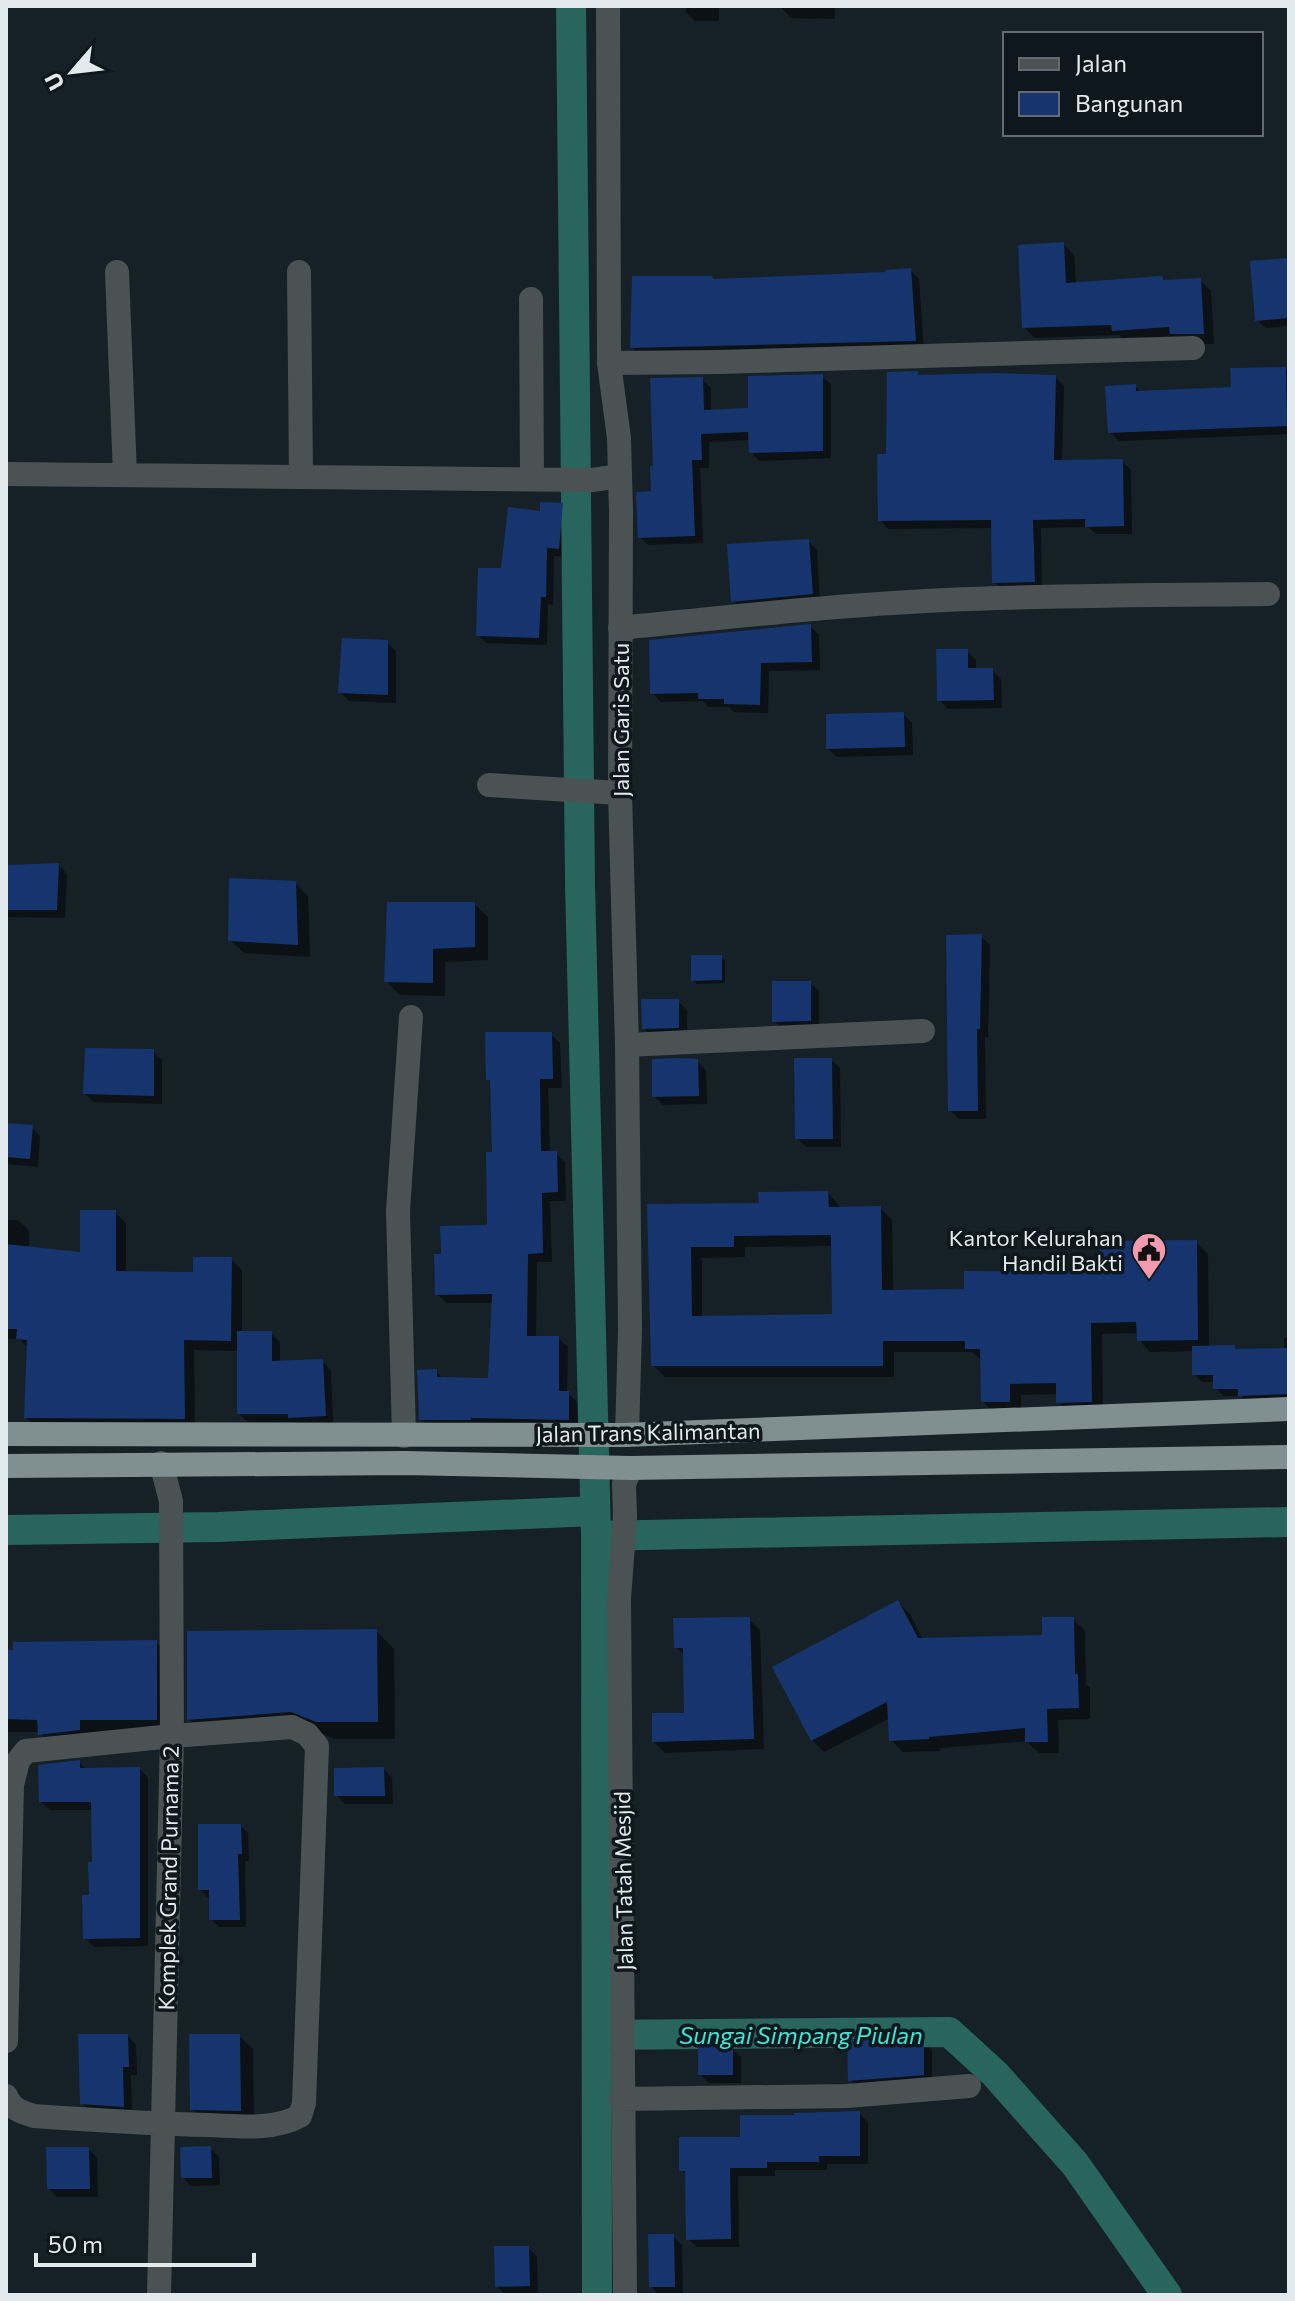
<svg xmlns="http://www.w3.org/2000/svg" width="1295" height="2301" font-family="Commissioner,sans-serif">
<rect width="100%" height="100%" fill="#162027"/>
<!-- shadow -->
<path fill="#0007" fill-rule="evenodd" d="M686,6H719V21H695L686,12Z
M780,6H835V19L791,18Z
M1063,244L1074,255L1076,284L1162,278L1166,282L1200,280L1211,291L1214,344L1124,341L1119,335L1035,338L1024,327Z
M1287,260L1289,262V326L1266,328L1257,320Z
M910,270L919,279L924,349L641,356L632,347L715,281L888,274Z
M1286,369L1289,373V434L1119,441L1110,432L1135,386L1141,392L1233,389Z
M917,373L921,377H1055L1064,386L1062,462L1122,461L1131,470L1132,534H1096L1088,527L1041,528L1042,590L1002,591L994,582L993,528L888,529L880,520L888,456Z
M822,376L831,384V458L759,461L751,452V440L709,442V468H700L703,543L648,545L640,537L653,493L655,468L702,379L711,388V412L750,410Z
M562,505L570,514L567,557L554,556L553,605L548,604L547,645L486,643L478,635L503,570L541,514Z
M808,541L817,550L820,602L742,610L733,601Z
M810,626L819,635L820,670L769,671L768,713L734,712L729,707H709L703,701L661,702L652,693Z
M387,642L396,651V703L349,701L340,692Z
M967,651L976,660V670H992L1001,679L1002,708L948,709L939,700Z
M903,714L912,723L913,755L837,757L828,749Z
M59,865L67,874L65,918L6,917V867Z
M295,883L308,896L310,957L244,953L230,940Z
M474,904L488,917V960L445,962V996L400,995L386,981Z
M981,936L990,945L988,1037H985L986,1119H959L950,1110Z
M721,957L725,961V983L697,984L693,980Z
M810,983L819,991V1029L783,1030L774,1021Z
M678,1001L687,1010V1036L652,1037L644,1028Z
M551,1034L560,1043L562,1088H548L550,1153H556L565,1162L566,1201H550L552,1262H537L536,1338H558L568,1347L567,1392L577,1402L578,1428H430L421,1419L436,1371L443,1379L490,1380L493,1303H447L437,1294L443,1256L489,1227L494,1154L492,1084L488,1079Z
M153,1051L162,1060V1104L94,1102L85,1094Z
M831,1060L840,1068L841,1147H806L797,1138Z
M697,1061L706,1070L707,1104L663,1105L654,1096Z
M6,1125L32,1127L40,1136L38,1167L6,1164Z
M828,1193L839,1205V1209L880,1208L892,1220L893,1292L966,1291L1103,1274L1196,1242L1208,1254L1209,1348L1234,1347L1238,1351L1284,1350V1337H1289V1402L1248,1403L1241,1396H1224L1215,1388V1382H1202L1194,1374V1351L1150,1352L1139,1340L1138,1333L1102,1334L1103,1413L1070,1414L1058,1402V1394L1021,1395V1413H994L983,1401L982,1360L971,1352H894V1377H665L653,1365L649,1206L761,1205ZM833,1246L834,1316L702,1318V1258L745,1257V1247Z
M115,1212L126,1223V1273L195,1274L231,1259L242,1270V1333H271L280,1342V1363L322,1361L331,1370L333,1424L299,1426L296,1422H248L239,1414V1351L194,1350L195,1429L37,1428L26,1417L29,1349L19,1339H6V1220H18L29,1231V1248L82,1254Z
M898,1602L910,1614L923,1640L1044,1637L1073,1619L1085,1631L1086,1684L1090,1688V1719L1058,1720L1059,1753H1039L1026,1741L940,1748V1751L903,1752L891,1740L890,1718L824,1752L812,1740Z
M749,1619L760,1630L764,1749L665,1753L654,1742L686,1715L685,1656L676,1647Z
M376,1631L394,1649L395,1739H335L310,1729L207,1737L189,1719Z
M156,1642L169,1656L170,1732L53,1747L40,1732H6V1652Z
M80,1763L87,1770L140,1769L148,1778V1946L94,1947L85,1938L94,1864L93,1810H50L41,1802Z
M384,1769L392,1778L393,1804H345L336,1795Z
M241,1826L248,1833L249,1861H245L246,1927H219L211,1919V1897H207L200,1890Z
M128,2036L136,2045L137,2075H131L132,2115L91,2112L82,2103Z
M239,2036L253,2049L254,2124L206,2122L192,2109Z
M923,2041L932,2050V2083L859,2089L850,2080Z
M732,2049L741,2057V2083H709L700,2074Z
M859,2113L868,2122V2164H827V2170H775V2176H738L739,2247H697L688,2239L687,2176L681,2170L742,2139Z
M210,2148L219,2157L220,2185L191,2186L183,2177Z
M89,2149L97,2158L98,2197H57L49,2188Z
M673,2236L682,2245L683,2295H659L651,2286Z
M528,2248L537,2256L538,2294L506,2295L497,2286Z"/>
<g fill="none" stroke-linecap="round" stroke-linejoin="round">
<!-- canal -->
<path stroke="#28655d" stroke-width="30" d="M571,6L580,884L596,1536L597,2295
M6,1530L218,1527L595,1511
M596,1536L1289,1522
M599,2035L949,2032L995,2074L1075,2164L1167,2295"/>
</g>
<!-- building -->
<path fill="#16356f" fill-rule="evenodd" d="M1064,242L1066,283L1162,276L1163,280L1201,278L1204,334H1170L1169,327L1112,331L1111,325L1022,328L1018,245Z
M1287,258L1289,318L1255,321L1250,261Z
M911,268L916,341L630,348L632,276H712L713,279L886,272L885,270Z
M1286,367L1287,426L1108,433L1105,386L1136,384V391L1231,387L1230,368Z
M918,371V375L996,373L1056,375L1054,460L1123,459L1124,526L1085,527V519L1033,520L1035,582L992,583L991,520L878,521L877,454H886L887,372Z
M823,374V451L749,453L748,432L701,434L702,460H692L695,536L638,538L636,492L651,491L650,466H653L650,378L703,377L704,410L748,408V376Z
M540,502L563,503L559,549L547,548L546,597H541L539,638L476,636L478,568H501L508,507L540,511Z
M809,539L813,594L731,602L727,544Z
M811,624L812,662L761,663L760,705L724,704V699H698V693L650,694L649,640Z
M342,638L388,640V695L338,693Z
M936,649H968V668H993L994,700L937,701Z
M904,712L905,747L826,749V714Z
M59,863L57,910H6V865Z
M229,878L296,881L298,945L228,941Z
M387,902H475V947L433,949V983L384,982Z
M982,934L980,1029H977L978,1111H948L946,935Z
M691,955H722V980L691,981Z
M772,981H811V1021L772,1022Z
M641,999H679V1028L642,1029Z
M485,1032H552L553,1079H540L541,1151H557L558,1192L542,1193L543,1253L528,1254L527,1336H559V1391H569V1420L471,1418V1420H419L417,1370L437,1369V1377L488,1378L492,1294L435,1295L434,1254H441L440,1226L487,1225L486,1152H492L490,1080H486Z
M85,1048L154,1049V1096L83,1094Z
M680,1058L698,1059L699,1096L652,1097V1059Z
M794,1058H832L833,1139H795Z
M6,1123L33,1125L30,1159L6,1157Z
M828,1191L829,1207L881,1206L882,1290L964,1289V1271L1101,1272L1100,1241L1197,1240L1198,1340L1137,1341L1136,1322L1091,1323L1092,1402L1056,1403V1383L1010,1384V1402H981L980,1349H965V1341H883V1366H651L647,1204L759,1203L758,1192ZM831,1235L832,1314L692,1316L691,1247H734V1236Z
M80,1210H116V1271L193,1272V1257H232L231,1341L184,1340L185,1419L24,1418L27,1340L16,1339L17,1329H6V1244L80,1252Z
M237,1331H272V1361L323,1359L326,1416L288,1418V1414H237Z
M1235,1345V1349L1289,1348V1394L1238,1396V1389H1213V1375H1192V1346Z
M898,1600L918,1638L1042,1635V1617H1074L1075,1674H1078L1079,1708L1047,1709L1048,1742H1025V1728L929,1737V1739L889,1741L887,1702L811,1741L772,1667Z
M750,1617L754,1739L652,1742V1713H684L683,1648H674L673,1618Z
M377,1629L378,1722H316L291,1712L187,1720V1631Z
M157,1640V1720H80V1730L38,1735L37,1720L6,1719V1650H13V1642Z
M80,1760V1768L140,1767V1938L83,1939L82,1895H89L88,1862H92L91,1802H39L38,1765Z
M384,1767L385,1796H334V1768Z
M198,1824H241L242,1854H238L240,1920H209V1890H198Z
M78,2034H128L129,2067H123L124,2107L80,2104Z
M189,2034H240L241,2111L190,2110Z
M847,2039H924V2075L848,2081Z
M698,2047H733V2075H698Z
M860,2111V2156H819V2162H767V2168H730L731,2239L686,2240L685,2171H679V2137H740V2115H794V2113Z
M211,2146L212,2178H181L180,2147Z
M46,2147H89L90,2189H47Z
M648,2234H674L675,2287H649Z
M494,2246H529L530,2286L495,2287Z"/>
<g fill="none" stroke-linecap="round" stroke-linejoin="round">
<!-- minor -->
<path stroke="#4b5253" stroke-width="24" d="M117,272L125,475
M299,272L301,476
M531,299L532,478
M609,363L718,362L1193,348
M6,474L592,480L620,476
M620,628C729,617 837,605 946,600C1053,595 1160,595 1268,594
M489,785L620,793
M627,1045L923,1031
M404,1436L398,1211L411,1017
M6,2041L12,1785L18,1761L26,1751L172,1736L292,1727L307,1734L317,1746L304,2103L300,2116C272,2131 239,2126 208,2125C150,2124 92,2120 34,2116C21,2112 12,2110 6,2096
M621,2099L847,2096L969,2086
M159,2295L172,1736L171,1501L161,1463
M625,2295L619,1599L625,1517L624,1484L631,1468"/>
<!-- tertiary -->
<path stroke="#4b5253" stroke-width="24" d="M608,6L609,363L619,438L621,512L620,793L627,1045L630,1329L627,1435"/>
<!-- trunk -->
<path stroke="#808f92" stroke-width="24" d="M6,1434L624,1435L1289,1409
M6,1466L405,1463L631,1468L1289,1457"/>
</g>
<!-- icons -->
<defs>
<g id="civic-pin" transform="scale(1.8)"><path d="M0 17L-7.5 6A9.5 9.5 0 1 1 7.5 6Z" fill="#f29aae" stroke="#0d171d"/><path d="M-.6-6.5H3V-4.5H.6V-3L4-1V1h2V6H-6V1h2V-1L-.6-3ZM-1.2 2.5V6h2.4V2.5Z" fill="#111"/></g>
</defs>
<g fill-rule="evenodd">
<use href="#civic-pin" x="1149" y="1250"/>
</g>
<g text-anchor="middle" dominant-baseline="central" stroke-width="7" stroke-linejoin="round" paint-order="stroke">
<!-- street labels -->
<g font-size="22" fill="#e3eaee" stroke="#0d171d">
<text transform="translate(620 720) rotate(-90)">Jalan Garis Satu</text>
<text transform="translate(648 1432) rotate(-1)">Jalan Trans Kalimantan</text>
<text transform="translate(168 1878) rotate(-89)">Komplek Grand Purnama 2</text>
<text transform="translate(623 1881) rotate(-91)">Jalan Tatah Mesjid</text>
</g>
<!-- poi labels -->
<g font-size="22" fill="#e3eaee" stroke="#0d171d" text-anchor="end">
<text x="1123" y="1237">Kantor Kelurahan<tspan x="1123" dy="25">Handil Bakti</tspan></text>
</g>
<!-- water labels -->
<g font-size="24" font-style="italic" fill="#3ce7d3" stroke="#0d171d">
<text x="801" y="2034">Sungai Simpang Piulan</text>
</g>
</g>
<!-- border -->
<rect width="1295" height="2301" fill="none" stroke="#e3eaee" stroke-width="16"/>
<!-- legend -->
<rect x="1003" y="32" width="260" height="104" fill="#0d171d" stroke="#636b71" stroke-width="2"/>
<rect x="1019" y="58" width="40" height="12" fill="#4b5253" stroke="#636b71" stroke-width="2"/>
<text x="1075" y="72" font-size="24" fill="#e3eaee">Jalan</text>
<rect x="1019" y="92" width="40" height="24" fill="#16356f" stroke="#636b71" stroke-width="2"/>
<text x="1075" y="112" font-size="24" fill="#e3eaee">Bangunan</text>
<!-- north arrow -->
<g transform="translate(72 72) rotate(242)" stroke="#0d171d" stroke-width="6" paint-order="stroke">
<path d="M0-6L14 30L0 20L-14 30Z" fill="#e3eaee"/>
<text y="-12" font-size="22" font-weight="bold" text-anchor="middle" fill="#e3eaee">U</text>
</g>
<!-- scale -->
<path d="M36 2253v12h218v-12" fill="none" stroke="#e3eaee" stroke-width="4"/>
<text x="48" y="2253" font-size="24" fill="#e3eaee" stroke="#0d171d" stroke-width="6" paint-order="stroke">50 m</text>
</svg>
